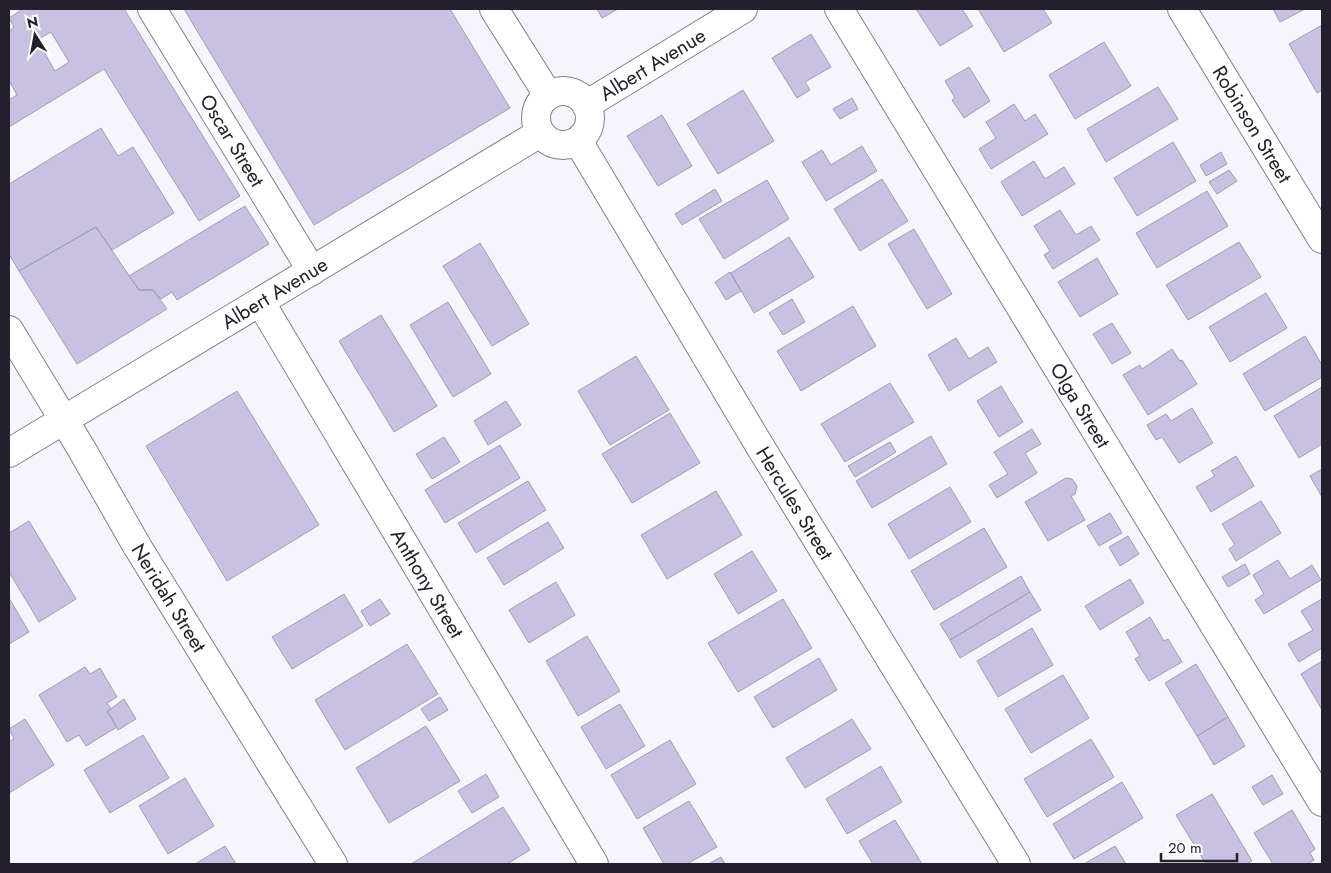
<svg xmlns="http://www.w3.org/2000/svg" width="1331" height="873" font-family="Jost,sans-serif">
<rect width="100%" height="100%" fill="#f6f5fc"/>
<!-- building -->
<path fill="#c8c1e1" stroke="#a19bb9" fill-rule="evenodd" d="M23,9H124L240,196L199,221L104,69L9,127V100L17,95L9,80V31L14,27L9,18ZM51,32L69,62L55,71L37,40Z
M184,9H450L510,108L314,225Z
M597,9H618L602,18Z
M916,9H962L973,26L940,46Z
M978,9H1043L1052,23L1004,52Z
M1273,9H1305L1280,22Z
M1322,25V90L1317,93L1289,44Z
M811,34L831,67L805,82L810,90L797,98L772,58Z
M1104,42L1131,86L1075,119L1049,75Z
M969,67L990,101L964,118L952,100L955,98L945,81Z
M1158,87L1178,119L1106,162L1087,129Z
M743,90L774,141L718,174L687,124Z
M852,98L858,109L840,119L833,109Z
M1014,104L1025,121L1035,114L1048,134L991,169L979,149L996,138L986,122Z
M662,115L692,166L658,186L627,136Z
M101,128L118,156L133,147L174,213L112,250L96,227L19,271L9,254V184Z
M1173,142L1196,181L1137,216L1114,178Z
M862,146L877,171L826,201L802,162L822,150L831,165Z
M1221,152L1227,164L1206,176L1200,165Z
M1034,161L1045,179L1064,167L1075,184L1022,216L1001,182Z
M1229,170L1237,181L1217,194L1209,182Z
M882,179L908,221L860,251L834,209Z
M767,180L789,219L724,259L699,219Z
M715,189L722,201L682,225L675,214Z
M1207,191L1228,226L1157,268L1136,233Z
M245,206L269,244L177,300L172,292L161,299L153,290H139L129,276Z
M1060,210L1076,235L1091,226L1100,240L1053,269L1044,255L1050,251L1034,226Z
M96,227L139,290H153L167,309L77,364L19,271Z
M914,229L952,294L927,309L888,244Z
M789,237L814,277L754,313L731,273Z
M1239,242L1261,277L1188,320L1166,285Z
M480,243L529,324L492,346L443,266Z
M1097,258L1118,294L1080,317L1058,282Z
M730,272L741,291L726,300L715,282Z
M1266,293L1287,328L1230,362L1209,327Z
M792,299L805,322L783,335L769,313Z
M448,302L491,374L453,397L410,325Z
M853,306L876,346L801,391L777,351Z
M381,315L437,406L394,432L339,341Z
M1112,323L1131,353L1112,364L1093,334Z
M1305,336L1322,365V377L1265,411L1243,374Z
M956,338L969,359L988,347L997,362L949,391L928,355Z
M1172,349L1180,361L1182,360L1197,384L1148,415L1123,375L1140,365L1142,369Z
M636,356L669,410L610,445L578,391Z
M890,383L914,422L845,462L821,424Z
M1001,386L1023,422L999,437L977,401Z
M1322,387V444L1299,458L1274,416Z
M237,391L319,525L227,581L146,446Z
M506,401L521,425L488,445L474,421Z
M1192,408L1213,443L1179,463L1162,437L1156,440L1147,425L1166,414L1171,421Z
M670,413L700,463L632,503L602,454Z
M1032,429L1041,444L1025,453L1037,473L997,498L989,485L1008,474L994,452Z
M931,436L947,464L872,508L856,481Z
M444,437L460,462L432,479L416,454Z
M890,442L896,452L855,477L848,466Z
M500,445L520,478L445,523L425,490Z
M1236,456L1254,486L1211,512L1196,487L1215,476L1211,471Z
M1322,469V497L1310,476Z
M1066,478L1072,479L1077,486L1075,494L1071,496L1085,520L1048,541L1025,502Z
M528,481L546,510L476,553L458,523Z
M950,487L971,522L909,559L888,524Z
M716,491L742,535L667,579L641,535Z
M1261,501L1281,533L1236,561L1229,549L1235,545L1222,524Z
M1110,513L1122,533L1099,546L1087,526Z
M29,521L76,599L39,622L9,572V533Z
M548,522L564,548L504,585L487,558Z
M984,528L1007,567L934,610L911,571Z
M1128,536L1139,554L1120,566L1109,547Z
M752,551L777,591L738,614L714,574Z
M1278,560L1290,579L1312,565L1321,580L1264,614L1255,600L1264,594L1253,575Z
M1245,564L1250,574L1228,587L1222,577Z
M1021,576L1030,592L950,640L940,624Z
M1130,579L1144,603L1100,630L1085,606Z
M556,582L575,615L529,643L509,610Z
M1030,592L1041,610L960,658L950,640Z
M344,594L363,626L292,669L272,637Z
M9,598L29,632L9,644Z
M380,599L390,614L370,626L361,611Z
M783,599L812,648L738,692L708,643Z
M1322,599V648L1299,662L1288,644L1313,630L1301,611Z
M1150,617L1164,641L1168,639L1182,662L1149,681L1135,659L1140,656L1126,632Z
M1032,628L1053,665L998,697L977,661Z
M587,636L620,691L578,716L546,661Z
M407,644L438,694L345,750L315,700Z
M819,658L837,690L773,728L754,697Z
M1322,661V710L1301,674Z
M1196,664L1228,717L1197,736L1165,683Z
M85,667L90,674L100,668L117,697L107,703L111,709L107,712L117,727L86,746L79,735L67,742L39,695Z
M1063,675L1089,718L1031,753L1005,709Z
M440,697L448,710L429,721L421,709Z
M124,699L136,719L118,730L108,711Z
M620,704L645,746L606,769L581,727Z
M1228,717L1245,746L1214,765L1197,736Z
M25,719L54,765L9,793V742L14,739L9,729Z
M852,719L871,749L805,788L786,758Z
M426,726L460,781L389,823L356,768Z
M143,735L169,778L110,813L84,770Z
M1091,739L1114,777L1047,817L1024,779Z
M670,740L696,784L637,819L611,775Z
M881,766L902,802L847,834L826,799Z
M486,774L499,797L472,813L458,791Z
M1272,775L1283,794L1263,805L1252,787Z
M185,778L214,826L168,854L139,806Z
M1122,782L1143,818L1074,859L1053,824Z
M1212,794L1252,861L1246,864H1206L1176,815Z
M689,801L717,847L687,864H664L643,828Z
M503,807L530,850L507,864H411Z
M1292,810L1315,849L1310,853L1314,860L1307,864H1273L1254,833Z
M895,820L922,864H873L859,841Z
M225,846L236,864H195Z
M1115,846L1126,864H1084Z
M721,857L725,864H708Z"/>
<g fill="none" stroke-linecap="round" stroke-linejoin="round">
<!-- minor casing -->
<g stroke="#827c99" stroke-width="30">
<g id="minor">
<path id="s1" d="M152,9L312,271"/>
<path d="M494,9L548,95"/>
<path id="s2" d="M839,9L1322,802"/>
<path id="s3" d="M1182,9L1322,239"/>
<circle cx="563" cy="118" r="27"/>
<path id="s4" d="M586,105L743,9"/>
<path id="s5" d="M578,141L761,448L1016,864"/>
<path id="s6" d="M261,303L594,864"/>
<path id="s7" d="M9,330L81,448L137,546L333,864"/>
<path id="s8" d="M9,453L540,133"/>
</g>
</g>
<!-- minor -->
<use href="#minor" stroke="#fff" stroke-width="28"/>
</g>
<g text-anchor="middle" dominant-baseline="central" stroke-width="5" stroke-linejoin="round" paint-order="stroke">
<!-- street labels -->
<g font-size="20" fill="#23202c" stroke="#fff">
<text stroke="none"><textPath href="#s4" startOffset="78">Albert Avenue</textPath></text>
<text stroke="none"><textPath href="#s3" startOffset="135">Robinson Street</textPath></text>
<text stroke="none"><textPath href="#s1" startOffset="154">Oscar Street</textPath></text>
<text stroke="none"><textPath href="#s8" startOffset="310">Albert Avenue</textPath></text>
<text stroke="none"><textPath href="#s2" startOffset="464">Olga Street</textPath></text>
<text stroke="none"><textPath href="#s5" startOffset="422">Hercules Street</textPath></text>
<text stroke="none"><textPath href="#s6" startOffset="326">Anthony Street</textPath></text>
<text stroke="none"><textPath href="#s7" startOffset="312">Neridah Street</textPath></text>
</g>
</g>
<!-- border -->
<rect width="1331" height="873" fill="none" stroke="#23202c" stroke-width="20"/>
<!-- north arrow -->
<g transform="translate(35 35) rotate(349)" stroke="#ffffff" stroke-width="4" paint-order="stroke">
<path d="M0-4L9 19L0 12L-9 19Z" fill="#23202c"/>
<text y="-8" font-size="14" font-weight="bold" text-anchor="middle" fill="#23202c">N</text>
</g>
<!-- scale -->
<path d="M1161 853v8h76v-8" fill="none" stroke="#23202c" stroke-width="2.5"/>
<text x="1168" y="853" font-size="15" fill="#23202c" stroke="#ffffff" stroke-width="4" paint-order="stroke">20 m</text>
</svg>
